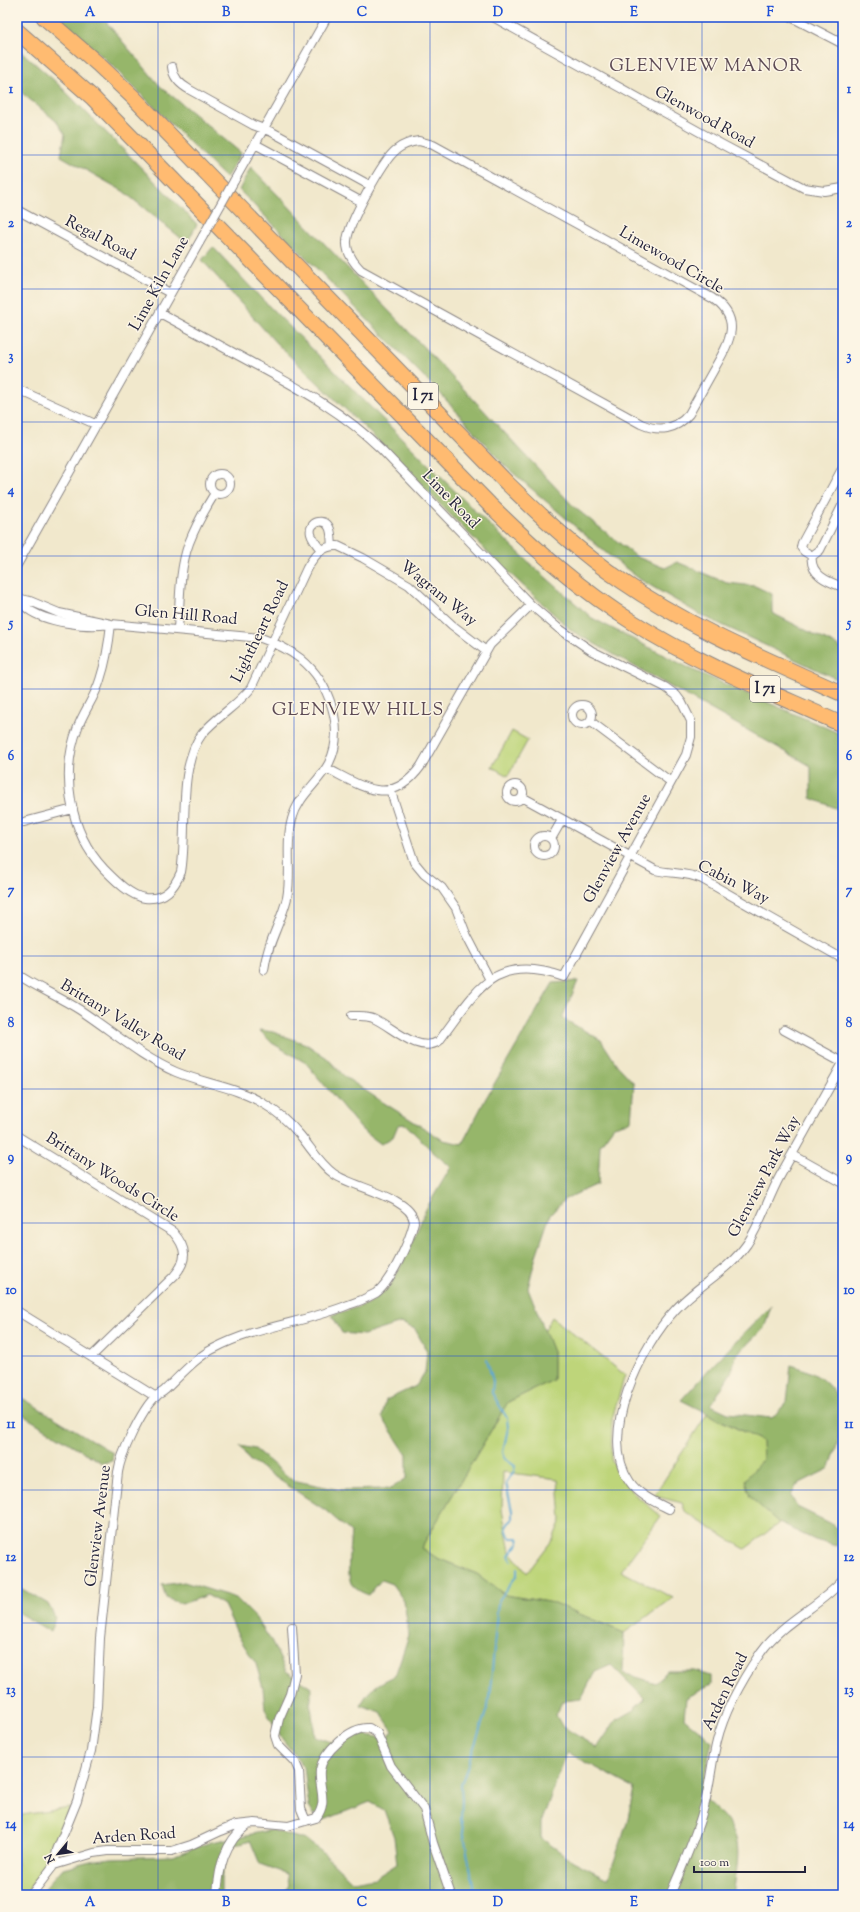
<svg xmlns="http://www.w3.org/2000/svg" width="860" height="1912" font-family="'Sorts Mill Goudy',serif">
<rect width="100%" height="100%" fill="#fcf5e5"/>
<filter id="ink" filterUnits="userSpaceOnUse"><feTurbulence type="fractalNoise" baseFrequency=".025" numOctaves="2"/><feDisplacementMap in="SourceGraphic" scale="8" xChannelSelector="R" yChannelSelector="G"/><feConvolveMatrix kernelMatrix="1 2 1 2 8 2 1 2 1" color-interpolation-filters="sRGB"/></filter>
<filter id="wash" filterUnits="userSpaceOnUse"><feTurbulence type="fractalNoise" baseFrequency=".012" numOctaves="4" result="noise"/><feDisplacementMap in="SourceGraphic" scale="16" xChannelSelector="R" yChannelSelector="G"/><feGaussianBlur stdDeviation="0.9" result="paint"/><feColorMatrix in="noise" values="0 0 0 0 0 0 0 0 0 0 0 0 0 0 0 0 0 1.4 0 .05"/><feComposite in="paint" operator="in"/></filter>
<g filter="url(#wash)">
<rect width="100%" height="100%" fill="#f1e8cc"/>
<!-- green -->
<path fill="#bed57a" stroke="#707c5a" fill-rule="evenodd" d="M512,731L528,740L508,776L492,767Z
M552,1317L625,1375L612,1419L611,1459L632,1492L661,1516L621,1571L673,1598L624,1633L554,1603L505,1595L477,1574L437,1558L421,1548L508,1402L553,1380V1352L544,1331ZM503,1472L558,1479L561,1520L553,1539L527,1573L510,1552L502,1510Z
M707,1414L762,1441L763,1459L750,1497L779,1523L745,1549L686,1513L682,1503L654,1496Z
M70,1808L40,1873L24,1895H17V1825L22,1815Z"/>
<!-- forest -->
<path fill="#96b66a" stroke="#5c6c52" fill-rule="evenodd" d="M56,17H102L160,86L241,153L226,178L103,57Z
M17,48L56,82L197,224L187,243L123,191L61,156L65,134L56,121L17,89Z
M251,167L476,402L574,507L637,557L665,568L677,562L727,583L755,586L772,594V613L843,649V682L699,614L641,580L606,553L504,465L439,392L239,190Z
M213,247L261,298L474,510L533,566L592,618L695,671L843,735V811L811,798V766L572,631L489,554L363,426L276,343L202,260Z
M578,981L562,1018L601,1040L617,1065L634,1083L631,1121L614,1126L600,1145L598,1184L565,1199L550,1215L536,1256L528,1288L553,1352V1380L508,1402L421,1548L437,1558L477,1574L505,1595L554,1603L624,1633L623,1673L656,1683L667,1671H695L711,1676V1685L686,1698L684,1718L712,1741L701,1795C744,1832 741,1842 733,1895H283L289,1885L287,1874L260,1864L250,1840L229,1847L221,1878V1895H39L63,1868L90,1861L111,1858L172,1856L211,1842L272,1830L306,1840L322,1852L353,1882L375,1878L397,1864L394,1837L384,1810L370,1802L319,1822L309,1807L304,1767L280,1736L265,1709L263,1688L256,1664L240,1639L224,1605L207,1595L182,1604L166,1598L162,1585L184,1582L236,1598L255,1617L272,1642L286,1671L311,1688V1706L315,1736L331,1742L357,1733L387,1739L393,1731L380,1712L361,1705C368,1689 379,1683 395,1676L409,1635L404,1601L392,1584L381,1580L369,1595C363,1593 354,1589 351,1583C346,1572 350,1545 351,1532L325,1510L249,1460L240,1446L255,1449L292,1480L340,1490L390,1489L407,1478V1455L382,1417L386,1400L416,1386L425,1372L427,1351L415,1329L401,1323L364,1335L342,1333L332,1315L368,1304L390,1286L409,1251L426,1209L451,1167L433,1152L405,1124L398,1125L393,1137L381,1144L362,1130L306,1063L272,1043L259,1030L273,1032L306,1044L327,1058L345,1077L381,1101L443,1140L462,1144L486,1098L553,983ZM611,1665L645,1699L632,1711L616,1720L597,1748L562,1726L556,1715L563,1701L581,1699L595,1672ZM567,1752L634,1788L627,1823L608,1879L573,1861L541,1838V1823Z
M771,1306L764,1328L736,1355L732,1371L711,1405L728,1413L772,1418L787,1402L791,1365C819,1373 827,1382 843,1404L837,1445L830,1468L796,1485L791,1496L797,1507L830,1523L843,1532L837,1546L815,1540L779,1523L750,1497L745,1480L763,1459L762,1441L681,1400L713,1365Z
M17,1395L113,1453L112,1461L102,1463L21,1414L17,1413Z
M17,1586L48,1604L55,1617L51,1632L17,1612Z"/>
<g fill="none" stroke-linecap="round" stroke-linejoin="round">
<!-- stream -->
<path stroke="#5ba8d4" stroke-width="2" d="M487,1360L493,1381L492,1393L507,1418L508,1428L503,1452L505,1459L515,1466L514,1471L506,1483L512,1511V1520C504,1526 506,1529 510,1538H518L519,1543L509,1555L511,1560
M475,1895L461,1819L462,1800L461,1785L488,1706L492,1672L497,1611L499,1600L517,1575V1569"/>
</g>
</g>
<g filter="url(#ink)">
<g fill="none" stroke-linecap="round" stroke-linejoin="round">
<!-- street casing -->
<g stroke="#8a8584" stroke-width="10">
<path id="street" d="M493,17L723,145L804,188L824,191L843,188
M791,17L843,44
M172,67C173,78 181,85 190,90L253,125L272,132L371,186
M17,91L18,89
M419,141L433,145L712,298C745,320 728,344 713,371C705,385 697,400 689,414C676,430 659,432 641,424L361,270C353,262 346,253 347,241C348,224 383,160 396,150C403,144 410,142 419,141Z
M255,144L362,202
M234,181L327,17
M17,210L170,293
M160,313C192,330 224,348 256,365C304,391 343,412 382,450L531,605L558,628L592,651L665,687L676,695L682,703L691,721V737L686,755L564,977C493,952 477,991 439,1041C418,1055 392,1026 373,1018C367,1015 358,1016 351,1016
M17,389L95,424
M210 484a10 10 0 1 1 20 0a10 10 0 1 1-20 0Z
M321,550C317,545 312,539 311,534C308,522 324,517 329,527C332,532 331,540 332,546
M812,556L804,551L801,547L802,543L843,467
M812,556L820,550L843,504
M812,556C809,574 828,582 843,587
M17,565L203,236
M17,598L30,601L59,613L111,624L261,638C275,643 288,649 301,659C329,682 346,729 329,763C318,784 299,794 292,819C285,844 292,872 287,898C281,923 267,943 264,970
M20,600C23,603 25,607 28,609C45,622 88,628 108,624
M111,624C109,643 106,662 100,680C95,697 84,711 78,727C60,773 69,832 104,869C114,879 130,896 145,898C165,900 174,888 181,872C188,833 177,767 202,734C216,717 237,706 251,688L307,568C314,556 322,545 338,546L363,558L409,585L452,625L486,651
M178,629C180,601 179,570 189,543C196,525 205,509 215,493
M572 715a10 10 0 1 1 20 0a10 10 0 1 1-20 0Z
M590,721L671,782
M326,768C362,786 390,809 421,766L490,645L531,605
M507 793a8 8 0 1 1 16 0a8 8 0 1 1-16 0Z
M390,789L414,862L424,874L442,888L456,908L466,934L490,980
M522,797L655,870C671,874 687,872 702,879L843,959
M24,822L73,809
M534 846a10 10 0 1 1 20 0a10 10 0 1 1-20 0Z
M551,839L562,820
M17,974C37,988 60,997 80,1010C112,1031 141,1057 176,1072C205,1084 237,1087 264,1104C278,1112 290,1123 300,1135C311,1148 320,1164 334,1174C351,1187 412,1197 414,1222C410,1240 391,1282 376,1293C367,1298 358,1302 348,1305C305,1323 255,1326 213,1349C195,1358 180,1376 165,1390C162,1393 158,1394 155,1397C141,1411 121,1453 118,1472L100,1638L97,1707L91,1751L77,1801L57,1850L54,1865L31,1895
M784,1030L843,1062
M17,1136L173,1232C187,1248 188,1260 174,1276L91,1357
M793,1155L843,1183
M17,1311L156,1397
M669,1509C655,1502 639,1495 630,1482C596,1435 642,1345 676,1309C698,1285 728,1271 747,1244C761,1223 768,1198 780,1176C801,1138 822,1101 843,1063
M292,1627L295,1674L290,1694L279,1719L275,1736L278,1745L295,1762L299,1771L301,1809L306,1821
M54,1865L94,1853L108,1851H172L191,1845L221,1831L236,1825L255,1823L288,1826L316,1818C329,1801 318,1788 320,1770C323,1752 350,1727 369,1728L377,1733L391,1766L424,1809L433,1843L451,1895
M217,1895C219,1867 224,1843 247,1825
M670,1895C682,1867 695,1839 703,1810C710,1788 711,1764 717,1741C724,1712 744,1677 761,1652C784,1620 818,1608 843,1580"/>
</g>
<!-- highway casing -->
<g stroke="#8a8584" stroke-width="17">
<path id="highway" d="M44,17L98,64L133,97L507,483C543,518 580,553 622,581C690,628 768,660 843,694
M17,31L92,97L489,504C534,548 580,590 634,623C699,664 773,693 843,725"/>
</g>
<!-- street -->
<use href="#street" stroke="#fff" stroke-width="8"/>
<!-- highway -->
<use href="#highway" stroke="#ffbb71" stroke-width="15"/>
<!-- street-bridge casing -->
<g stroke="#8a8584" stroke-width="10" stroke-linecap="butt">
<path id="street-bridge" d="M203,236L234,181"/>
</g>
<!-- street-bridge -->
<use href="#street-bridge" stroke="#fff" stroke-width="8"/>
</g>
</g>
<!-- grid -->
<path fill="none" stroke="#1d4ed8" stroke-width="1" stroke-opacity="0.55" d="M158,17V1895M294,17V1895M430,17V1895M566,17V1895M702,17V1895M17,155H843M17,289H843M17,422H843M17,556H843M17,689H843M17,823H843M17,956H843M17,1089H843M17,1223H843M17,1356H843M17,1490H843M17,1623H843M17,1757H843"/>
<g text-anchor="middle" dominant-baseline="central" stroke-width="3" stroke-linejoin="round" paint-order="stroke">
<!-- shield labels -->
<g fill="#fcf5e5" stroke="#63616e" stroke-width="1">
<rect x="408" y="383" width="30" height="26" rx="3"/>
<rect x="750" y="676" width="30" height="26" rx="3"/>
</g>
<g font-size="15" font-weight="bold" fill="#22223b">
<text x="423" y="396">I 71</text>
<text x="765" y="689">I 71</text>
</g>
<!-- street labels -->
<g font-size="16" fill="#22223b" stroke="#fcf5e5">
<text transform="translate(704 118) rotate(29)">Glenwood Road</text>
<text transform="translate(100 239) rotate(28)">Regal Road</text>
<text transform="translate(671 261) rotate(30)">Limewood Circle</text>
<text transform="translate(160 284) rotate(-61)">Lime Kiln Lane</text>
<text transform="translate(450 500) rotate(46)">Lime Road</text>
<text transform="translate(438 594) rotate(39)">Wagram Way</text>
<text transform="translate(186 616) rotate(5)">Glen Hill Road</text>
<text transform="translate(261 632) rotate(-64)">Lightheart Road</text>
<text transform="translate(618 849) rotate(-61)">Glenview Avenue</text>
<text transform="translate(733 883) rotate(27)">Cabin Way</text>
<text transform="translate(122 1021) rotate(31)">Brittany Valley Road</text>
<text transform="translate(765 1177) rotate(-62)">Glenview Park Way</text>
<text transform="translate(112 1178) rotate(32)">Brittany Woods Circle</text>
<text transform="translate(99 1526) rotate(-83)">Glenview Avenue</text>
<text transform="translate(726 1692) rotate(-64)">Arden Road</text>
<text transform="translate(134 1837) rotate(-4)">Arden Road</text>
</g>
<!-- quarter labels -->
<g font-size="18" letter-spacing="1" fill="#5d4b55" stroke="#fcf5e5">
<text x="706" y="67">GLENVIEW MANOR</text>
<text x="358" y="711">GLENVIEW HILLS</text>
</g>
</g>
<!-- margin -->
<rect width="860" height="1912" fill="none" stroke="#fcf5e5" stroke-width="44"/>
<!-- north arrow -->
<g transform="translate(58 1854) rotate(241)" stroke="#fcf5e5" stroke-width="3" paint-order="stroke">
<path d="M0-3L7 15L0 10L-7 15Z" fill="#22223b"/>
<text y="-6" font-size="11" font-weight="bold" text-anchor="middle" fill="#22223b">N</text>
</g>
<!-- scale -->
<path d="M694 1866v6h111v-6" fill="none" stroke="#22223b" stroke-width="2"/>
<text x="700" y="1866" font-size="12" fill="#22223b" stroke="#fcf5e5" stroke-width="3" paint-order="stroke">100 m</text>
<rect x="22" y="22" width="816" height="1868" fill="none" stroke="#1d4ed8" stroke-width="1.5"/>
<g font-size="13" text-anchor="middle" font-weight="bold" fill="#1d4ed8">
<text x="90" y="16">A</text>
<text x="226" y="16">B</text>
<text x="362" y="16">C</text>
<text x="498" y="16">D</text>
<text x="634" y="16">E</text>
<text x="770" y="16">F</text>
<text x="11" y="93">1</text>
<text x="849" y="93">1</text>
<text x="11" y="227">2</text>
<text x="849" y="227">2</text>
<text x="11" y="360">3</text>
<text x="849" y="360">3</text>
<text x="11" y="494">4</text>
<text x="849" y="494">4</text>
<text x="11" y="627">5</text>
<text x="849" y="627">5</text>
<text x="11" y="760">6</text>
<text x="849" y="760">6</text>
<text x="11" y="894">7</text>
<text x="849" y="894">7</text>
<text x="11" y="1027">8</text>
<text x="849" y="1027">8</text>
<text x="11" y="1161">9</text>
<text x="849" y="1161">9</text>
<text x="11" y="1294">10</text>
<text x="849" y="1294">10</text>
<text x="11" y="1428">11</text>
<text x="849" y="1428">11</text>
<text x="11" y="1561">12</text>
<text x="849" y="1561">12</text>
<text x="11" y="1694">13</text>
<text x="849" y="1694">13</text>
<text x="11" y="1828">14</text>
<text x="849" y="1828">14</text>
<text x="90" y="1906">A</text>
<text x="226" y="1906">B</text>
<text x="362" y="1906">C</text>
<text x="498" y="1906">D</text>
<text x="634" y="1906">E</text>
<text x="770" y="1906">F</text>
</g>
</svg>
